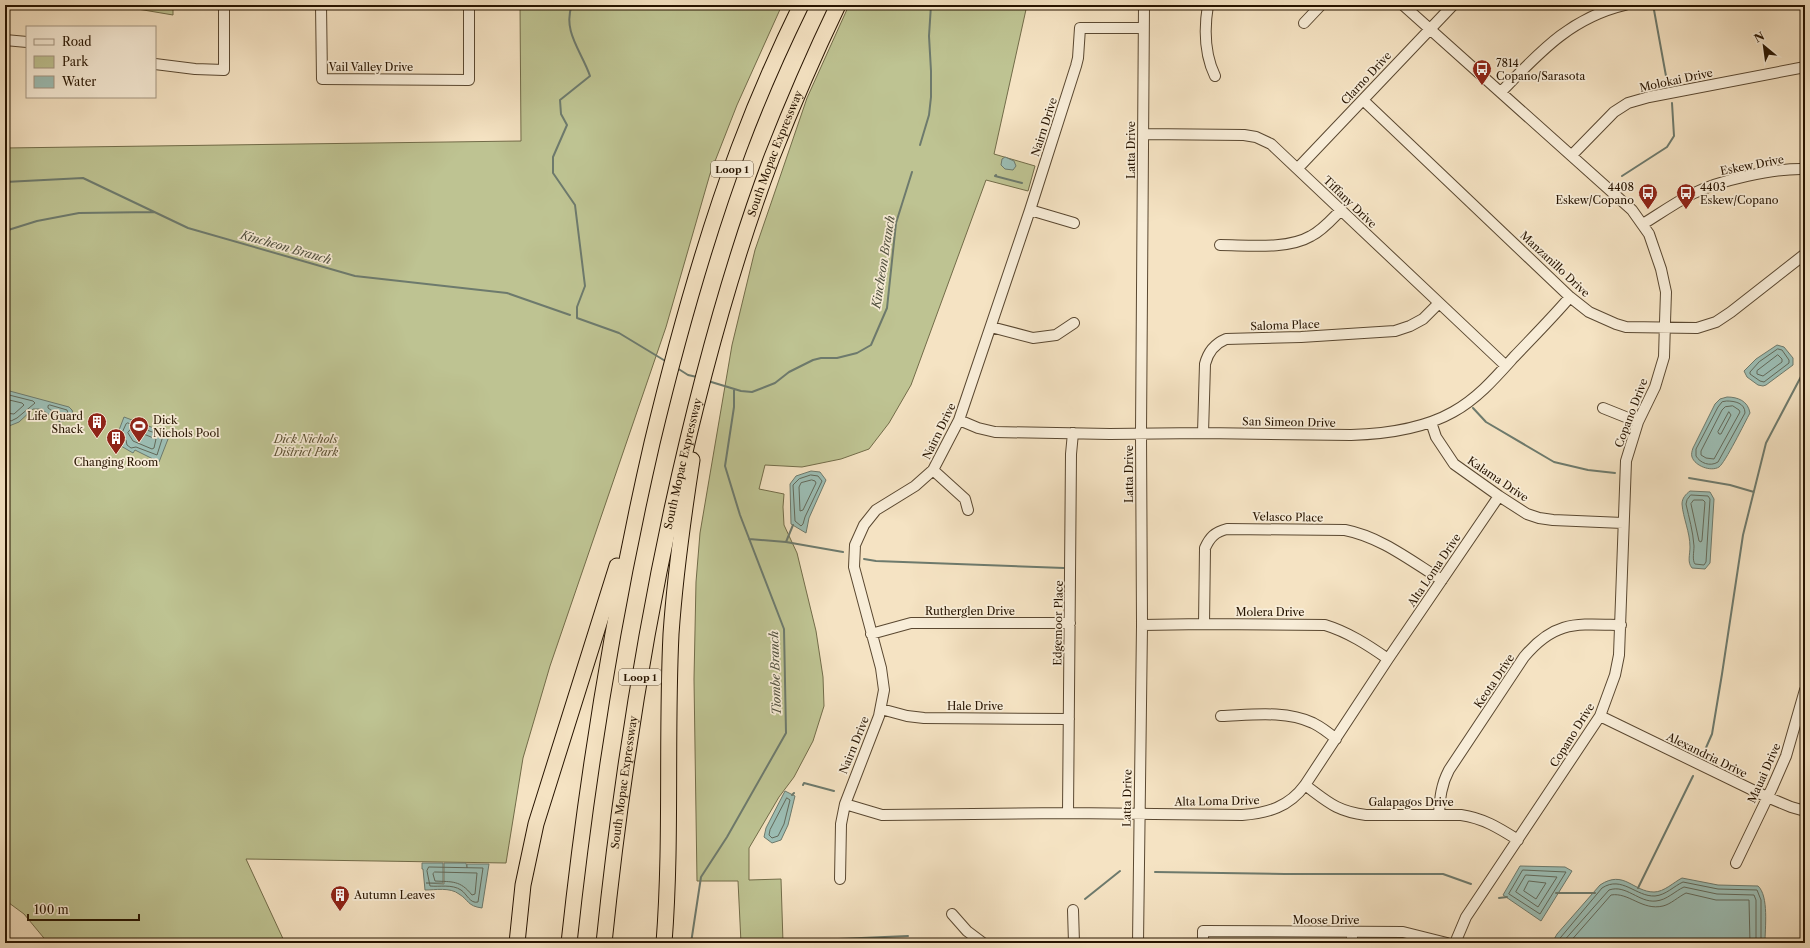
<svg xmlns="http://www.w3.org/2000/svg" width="1810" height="948" font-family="'Libre Caslon Text',serif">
<rect width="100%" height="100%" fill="#f5e3c3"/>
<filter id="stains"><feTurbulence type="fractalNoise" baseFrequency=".005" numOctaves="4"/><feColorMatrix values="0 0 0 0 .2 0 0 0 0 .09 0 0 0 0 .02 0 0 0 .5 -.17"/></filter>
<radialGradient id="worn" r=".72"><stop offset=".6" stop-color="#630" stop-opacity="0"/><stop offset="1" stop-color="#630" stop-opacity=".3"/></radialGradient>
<!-- green -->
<path fill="#bec392" stroke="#726c49" d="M114,5H173V15Z
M520,5H782L737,105L710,174L666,327L550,666L523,758L506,863L246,859L285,943H48L24,914L5,900V148L521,141Z
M849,5H1027L994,154L1035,166L1028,191L986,180L911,385L889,423L869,449L841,459L802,467L765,465L759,489L784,494L783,507L784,525L797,553L816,631L823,677L824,706L813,741L794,777L779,797L749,848V880L781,879L783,943H741L738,881H697L694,679L696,582L700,533L732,345L755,250L807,98Z"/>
<!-- water -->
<path fill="#9cbeb5" stroke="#6d7a6d" d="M1005,157L1014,161L1016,166L1013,170L1005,169L1001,165L1002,159Z
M1777,345L1784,347L1793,358V365L1766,385L1763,386L1758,385L1747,377L1744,371L1756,359Z
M6,390L69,407L72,410L73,414L64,421L60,422L41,409H33L19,422L9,426L5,420Z
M1727,397C1738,397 1748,401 1750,413C1745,422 1725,463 1719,467C1711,472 1695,466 1692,457C1691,454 1692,451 1693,448L1715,404L1720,399Z
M124,417L170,434L159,462L135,450L133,453L121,446L123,442L116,438Z
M811,471L820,472L826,480L809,518L806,533L791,524L790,484L796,476Z
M1690,491L1710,492L1714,499L1710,563L1705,569L1692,568C1687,562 1690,555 1690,547C1690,532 1683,518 1682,504C1682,498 1686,494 1690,491Z
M785,791L795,796L788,825L781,840L772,843L764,837L766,828Z
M422,863H443V883H426L444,884V863H466L467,868V864H489L482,908C467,906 469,900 459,894C450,887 435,890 425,890L423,869H422Z
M1520,866L1565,867L1572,871L1541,921L1503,895Z
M1682,878L1718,885L1758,886C1769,896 1765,928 1765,943H1552L1557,934L1600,885C1624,869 1633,892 1654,892C1664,892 1674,882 1682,878Z"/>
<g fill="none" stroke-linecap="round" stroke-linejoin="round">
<!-- shore -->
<path stroke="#62695a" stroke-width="1" d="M1778,349L1782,350L1789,360V363L1764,382L1760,381L1750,374V372L1759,362Z
M1778,355L1782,359V362L1763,376L1757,374V371Z
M5,394L33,401L35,403L17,418L11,421L5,418
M5,399L22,403L24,405L14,414L5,413
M1727,401C1735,401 1745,403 1745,413L1718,462C1710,467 1700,463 1696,456V449L1718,407L1722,402Z
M50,405L67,410L68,413L61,417L48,408V406Z
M1733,406L1739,410L1740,412L1714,459L1706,458L1701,455V451L1722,410L1725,407Z
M1729,412L1731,415L1721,434H1719L1718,432Z
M128,423L163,436L157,455L136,447L131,448L127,445L126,440L121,435L126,424Z
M131,429L156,439L154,448L152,449L133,441L128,433Z
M811,475L818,476L822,481L805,517L803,524L801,526L795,521L793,485L799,479Z
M812,480L815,481L816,483L803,510L800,511L799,487L801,483Z
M1691,495L1708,496L1710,499L1706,562L1704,565L1695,564C1692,560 1694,552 1694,546C1693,531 1689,518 1686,504L1687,500Z
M1694,500H1703L1705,502L1702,540L1701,542L1699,541L1691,504Z
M787,798L790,800L784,824L778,836L772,838L769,835L770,830Z
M429,867L483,868L478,902C470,904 467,894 461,890C452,884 440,887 430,886L427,871Z
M1523,870L1566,872L1540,914L1509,894Z
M435,872L477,873L475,894L472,895C460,880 452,882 435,881L433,874Z
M1526,875L1557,877L1538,907L1516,892Z
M1529,881L1546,883L1536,899L1524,891Z
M1556,943L1602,888C1622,875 1636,897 1655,896C1666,895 1674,886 1683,882L1718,889L1757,890L1761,900V943
M1562,943L1609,890C1626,884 1639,903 1656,901C1667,900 1675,891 1684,887L1717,894L1754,895L1756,900V943
M1569,943L1611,895C1629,892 1642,911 1663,906C1671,904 1678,897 1686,893L1716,900H1749L1750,943"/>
<!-- stream -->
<path stroke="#6d7a6d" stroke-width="2" d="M572,5C562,31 582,52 590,76L560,100L561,114L567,125L553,157V173L575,205L585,286L577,307V318L619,333L667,362
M1067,5L1068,7
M1654,10L1668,87
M920,145L929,115L931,97V71L929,36L931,5
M996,175L995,176L1022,183
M1622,176L1667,147L1674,136L1672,103
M5,182L83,178L188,228L355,276L507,293L570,315
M5,231L37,221L79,213L154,212
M677,368L688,375L697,377
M708,381L741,391L752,392L775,383L789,372L813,360L821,358H837L857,353L871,345L887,308L896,223L912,172
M1473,408L1486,422L1554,462L1588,470L1615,473
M1689,478L1730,485L1754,492
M749,539L786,542L843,552
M786,542L793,525
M864,559L876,561L1064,568
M1705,750L1712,734L1722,674L1743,535L1766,443L1805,369
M803,785L804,783L834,791
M792,795L794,793
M1155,872L1285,874H1443L1471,884
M1638,888L1693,776
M1556,893H1595
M1499,898L1507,897
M1085,899L1120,871
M691,943L701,877L727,837L786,733L784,629L740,515L725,466L734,407V389
M745,943L908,936"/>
<!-- minor casing -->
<g stroke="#5a4831" stroke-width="12">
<path id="minor" d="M321,5L322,79L469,80V5
M1208,5C1204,29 1204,53 1215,76
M1403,5L1632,210L1649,234L1661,269L1666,292L1665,322L1664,357L1655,387L1638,422L1626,461L1619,655L1615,675L1600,716L1466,917L1455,943
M1304,23L1321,5
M5,40L27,42
M155,64L195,69L224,70V5
M1501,92C1539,53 1570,18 1625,5
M1363,100L1570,297L1589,312L1616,324L1626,327L1697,328L1716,322L1731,312L1805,254
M1143,134L1244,135L1256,137L1271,144L1506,366
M1572,155L1614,112L1628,103L1649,97L1805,67
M1298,168L1453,5
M1030,210L1074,223
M1643,224C1659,214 1675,203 1692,194C1720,180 1774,168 1805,169
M1220,245C1247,245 1287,250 1311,236C1323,230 1332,219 1341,210
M991,327L1033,338L1056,335L1074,323
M1603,408L1638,422
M959,420L978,428L995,432L1110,434L1203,433L1351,435C1385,434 1423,429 1453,412C1478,398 1496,377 1514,357C1533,337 1552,318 1570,297
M1431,422L1436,437L1454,464L1499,496L1527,514L1539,518L1553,520L1623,523
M1203,433L1205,364C1208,352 1214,344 1226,339L1301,337L1395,331L1410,326L1423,319L1439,303
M933,470L965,499L968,510
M1204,624L1205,548C1210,537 1215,532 1227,529L1345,530C1381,537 1411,561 1442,580
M1142,625L1204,624L1325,625C1348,632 1368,645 1388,659
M871,634L911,623H1070
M881,709L907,716L924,718L1069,719
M1221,716C1251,715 1285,710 1313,723C1321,727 1329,733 1336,739
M1600,716L1767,797L1791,807L1805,811
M1305,785C1328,802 1336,811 1366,815H1461C1483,818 1499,828 1518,840
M845,804L882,815L1068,813L1242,815C1268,813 1289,807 1305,785L1388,659L1499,496
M1068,813L1071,454L1073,433
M1439,814C1440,798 1441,785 1449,770L1524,657C1555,620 1576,624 1621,625
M1736,863L1772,788L1786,756L1805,690
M840,879L841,824L845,804L879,716L884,690L881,668L854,567L855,545L864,525L876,510L915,486L933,470L959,420L1030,210L1076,66L1078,58L1080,28H1143
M1073,910L1074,943
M952,914L967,931L983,943
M1352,932V943
M1138,943L1142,625L1141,433L1144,5
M1203,943V931L1403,932L1447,943"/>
</g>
<!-- highway casing -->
<g stroke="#271400" stroke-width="17">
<g id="highway">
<path d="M517,943L523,885L536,824L617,566"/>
<path d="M569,943C587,775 614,608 652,443C676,343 703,244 739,148C757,100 778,52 801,5"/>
<path id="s1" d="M604,943C619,797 641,653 672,509C698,390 729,271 772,157C792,106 814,55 838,5"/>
<path d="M664,943C672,840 666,737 671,634C675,576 683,518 692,460"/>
</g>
</g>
<!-- minor -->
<use href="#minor" stroke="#f8edd8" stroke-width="10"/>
<!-- highway -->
<use href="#highway" stroke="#f5e3c3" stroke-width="15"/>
</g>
<!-- icons -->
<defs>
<g id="bus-pin" transform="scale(1)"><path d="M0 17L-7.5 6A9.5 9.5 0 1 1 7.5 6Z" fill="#8f2418" stroke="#f8edd8"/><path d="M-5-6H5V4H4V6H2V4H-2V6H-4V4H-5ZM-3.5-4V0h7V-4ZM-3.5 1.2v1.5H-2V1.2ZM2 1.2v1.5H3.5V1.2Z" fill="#fff"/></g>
<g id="building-pin" transform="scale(1)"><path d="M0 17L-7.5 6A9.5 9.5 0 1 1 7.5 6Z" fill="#8f2418" stroke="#f8edd8"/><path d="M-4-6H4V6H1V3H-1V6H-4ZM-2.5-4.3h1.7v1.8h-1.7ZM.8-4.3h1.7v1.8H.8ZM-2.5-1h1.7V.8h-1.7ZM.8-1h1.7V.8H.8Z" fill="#fff"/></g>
<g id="stadium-pin" transform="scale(1)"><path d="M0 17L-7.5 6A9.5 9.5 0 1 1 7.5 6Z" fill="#8f2418" stroke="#f8edd8"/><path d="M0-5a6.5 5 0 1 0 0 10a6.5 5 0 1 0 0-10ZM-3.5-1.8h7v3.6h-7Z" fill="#fff"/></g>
</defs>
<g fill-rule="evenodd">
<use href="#bus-pin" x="1482" y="69"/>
<use href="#bus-pin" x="1648" y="193"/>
<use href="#bus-pin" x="1686" y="193"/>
<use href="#building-pin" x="97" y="422"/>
<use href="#stadium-pin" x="139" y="426"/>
<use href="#building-pin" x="116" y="438"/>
<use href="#building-pin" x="340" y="895"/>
</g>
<g text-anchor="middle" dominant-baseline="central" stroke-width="3.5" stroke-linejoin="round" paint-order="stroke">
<!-- shield labels -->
<g fill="#f8edd8" stroke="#665541" stroke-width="1">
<rect x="711" y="161" width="42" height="16" rx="3"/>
<rect x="619" y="669" width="42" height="16" rx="3"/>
</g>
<g font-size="10" font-weight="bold" fill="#271400">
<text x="732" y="169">Loop 1</text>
<text x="640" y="677">Loop 1</text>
</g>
<!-- poi labels -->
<g font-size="11" fill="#271400" stroke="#f8edd8" text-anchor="start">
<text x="1496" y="63">7814<tspan x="1496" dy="13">Copano/Sarasota</tspan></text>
<text x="1634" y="187" text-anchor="end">4408<tspan x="1634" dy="13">Eskew/Copano</tspan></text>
<text x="1700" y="187">4403<tspan x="1700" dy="13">Eskew/Copano</tspan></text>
<text x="83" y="416" text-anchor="end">Life Guard<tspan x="83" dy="13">Shack</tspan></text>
<text x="153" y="420">Dick<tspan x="153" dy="13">Nichols Pool</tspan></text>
<text x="116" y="462" text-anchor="middle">Changing Room</text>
<text x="354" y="895">Autumn Leaves</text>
</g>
<!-- street labels -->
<g font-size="11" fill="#271400" stroke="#f8edd8">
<text x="371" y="67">Vail Valley Drive</text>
<text transform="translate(1366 78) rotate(-47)">Clarno Drive</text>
<text transform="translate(1676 80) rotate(-12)">Molokai Drive</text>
<text transform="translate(1044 127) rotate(-72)">Nairn Drive</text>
<text transform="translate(1131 150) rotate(-90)">Latta Drive</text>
<text stroke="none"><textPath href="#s1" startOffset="810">South Mopac Expressway</textPath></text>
<text transform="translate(1752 165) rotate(-11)">Eskew Drive</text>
<text transform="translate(1350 202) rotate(44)">Tiffany Drive</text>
<text transform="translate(1555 264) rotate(43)">Manzanillo Drive</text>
<text transform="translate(1285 325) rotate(-2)">Saloma Place</text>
<text transform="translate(1631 413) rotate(-69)">Copano Drive</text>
<text transform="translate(1289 422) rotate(1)">San Simeon Drive</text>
<text transform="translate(939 431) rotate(-64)">Nairn Drive</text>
<text stroke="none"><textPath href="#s1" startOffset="486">South Mopac Expressway</textPath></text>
<text transform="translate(1129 474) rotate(-90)">Latta Drive</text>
<text transform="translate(1498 479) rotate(34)">Kalama Drive</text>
<text transform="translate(1288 517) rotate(1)">Velasco Place</text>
<text transform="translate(1434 570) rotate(-56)">Alta Loma Drive</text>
<text x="970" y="611">Rutherglen Drive</text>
<text x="1270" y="612">Molera Drive</text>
<text transform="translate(1058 623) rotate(-89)">Edgemoor Place</text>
<text transform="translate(1494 681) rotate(-56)">Keota Drive</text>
<text x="975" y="706">Hale Drive</text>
<text transform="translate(1572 735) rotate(-58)">Copano Drive</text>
<text transform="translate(854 745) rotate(-68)">Nairn Drive</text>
<text transform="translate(1707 755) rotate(26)">Alexandria Drive</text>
<text transform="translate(1764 773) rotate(-66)">Mauai Drive</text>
<text stroke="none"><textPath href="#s1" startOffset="162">South Mopac Expressway</textPath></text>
<text transform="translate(1127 798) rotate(-89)">Latta Drive</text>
<text transform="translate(1217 801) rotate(-1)">Alta Loma Drive</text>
<text x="1411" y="802">Galapagos Drive</text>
<text x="1326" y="920">Moose Drive</text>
</g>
<!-- park labels -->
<g font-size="11" font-style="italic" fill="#5c5133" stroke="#f8edd8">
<text x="306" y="439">Dick Nichols<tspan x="306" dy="13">District Park</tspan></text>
</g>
<!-- water labels -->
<g font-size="12" font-style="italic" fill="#50503f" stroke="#f8edd8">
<text transform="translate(286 247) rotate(16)">Kincheon Branch</text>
<text transform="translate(883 262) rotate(-81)">Kincheon Branch</text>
<text transform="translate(775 673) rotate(-92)">Tiombe Branch</text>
</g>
</g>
<!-- margin -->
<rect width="1810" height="948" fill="none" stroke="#f5e3c3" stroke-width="20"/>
<rect x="6" y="6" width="1798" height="936" fill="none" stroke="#271400" stroke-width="2"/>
<rect x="10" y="10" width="1790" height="928" fill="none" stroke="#271400"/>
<!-- legend -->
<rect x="26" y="26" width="130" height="72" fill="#f8edd8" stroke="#a49682"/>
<rect x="34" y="39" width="20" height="6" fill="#f8edd8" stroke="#a49682"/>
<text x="62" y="46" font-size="12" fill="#271400">Road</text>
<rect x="34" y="56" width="20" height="12" fill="#bec392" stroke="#a49682"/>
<text x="62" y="66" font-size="12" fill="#271400">Park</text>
<rect x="34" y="76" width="20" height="12" fill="#9cbeb5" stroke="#a49682"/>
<text x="62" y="86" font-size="12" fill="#271400">Water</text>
<!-- north arrow -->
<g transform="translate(1764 46) rotate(331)" stroke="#f8edd8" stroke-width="3" paint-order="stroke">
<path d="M0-3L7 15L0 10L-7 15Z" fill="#271400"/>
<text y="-6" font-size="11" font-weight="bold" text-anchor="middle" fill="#271400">N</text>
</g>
<!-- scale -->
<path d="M28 914v6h111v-6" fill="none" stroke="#271400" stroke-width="2"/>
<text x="34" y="914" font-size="12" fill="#271400" stroke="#f8edd8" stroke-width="3" paint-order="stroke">100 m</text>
<rect width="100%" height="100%" filter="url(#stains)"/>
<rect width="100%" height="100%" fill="url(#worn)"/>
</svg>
